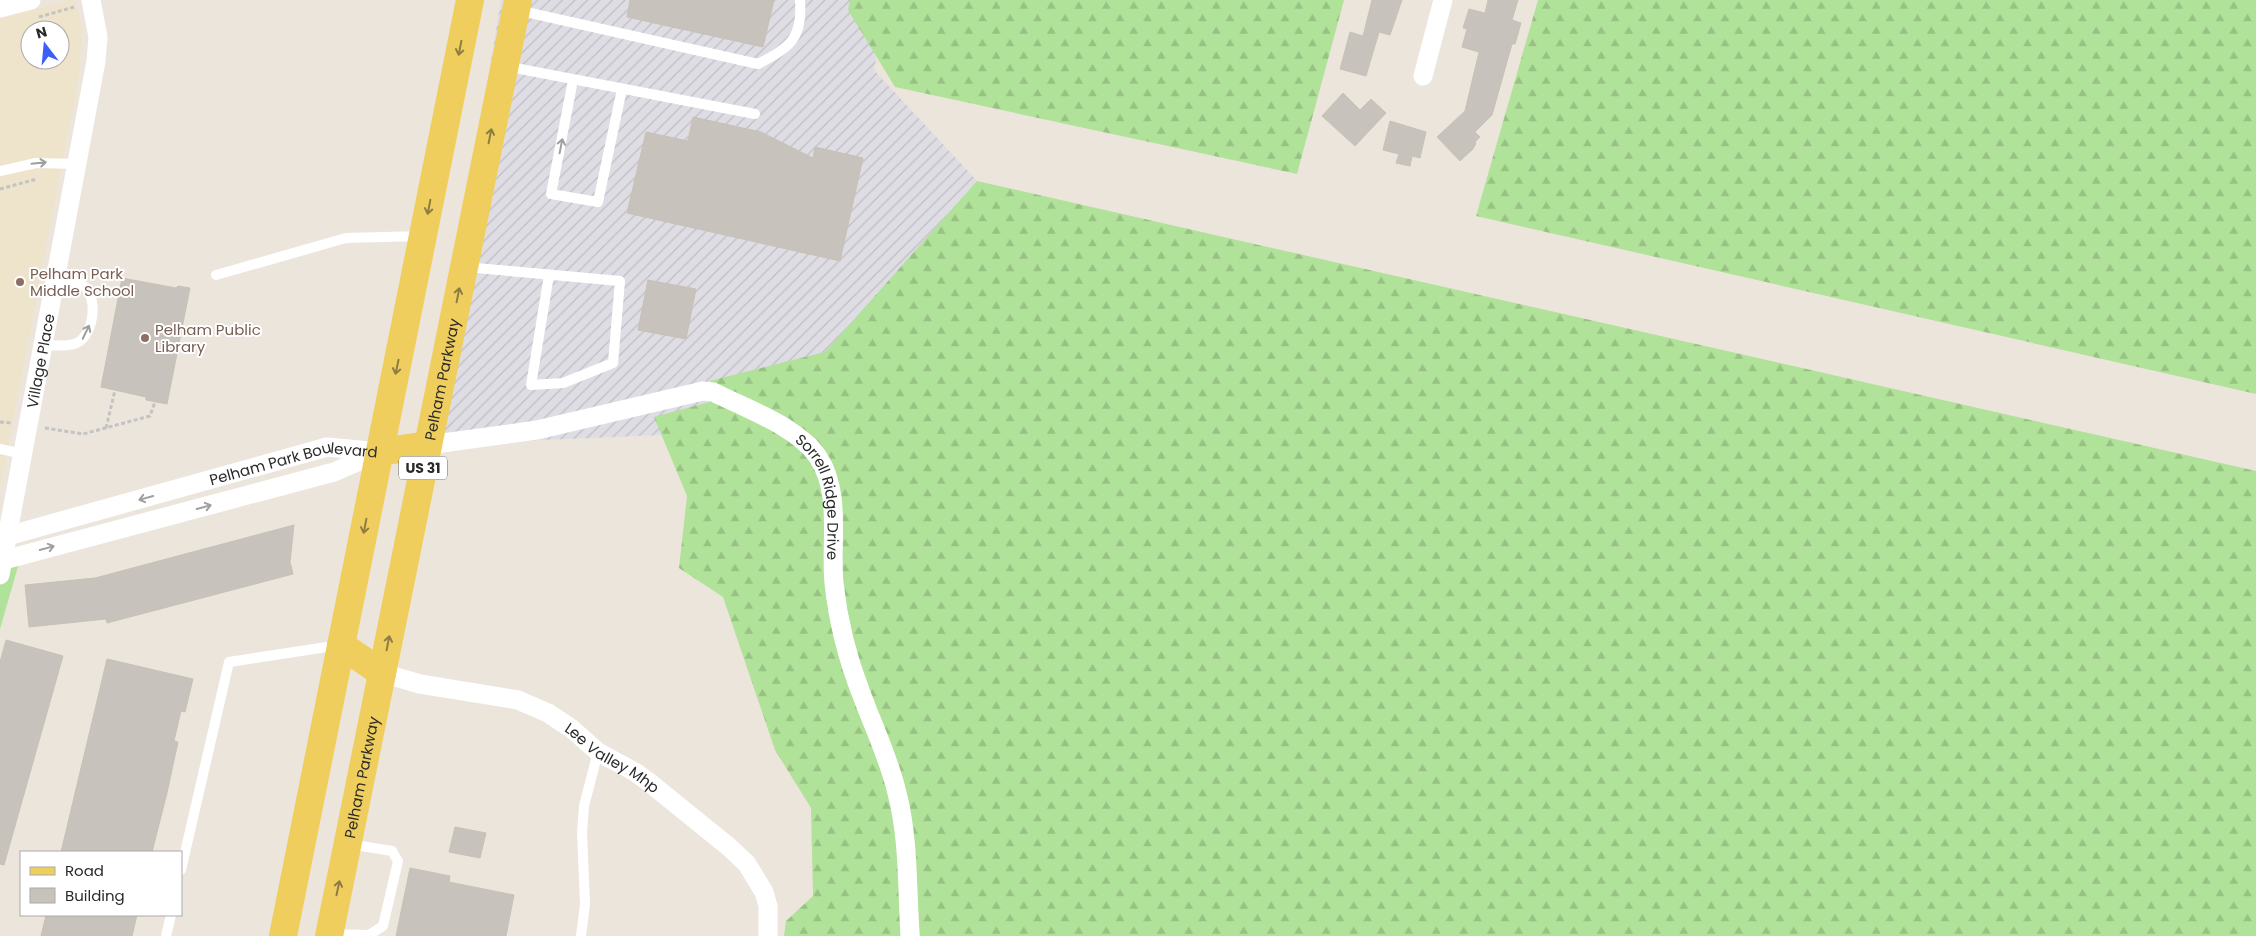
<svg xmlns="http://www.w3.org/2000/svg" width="2256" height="936" font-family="Poppins,sans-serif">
<defs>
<pattern id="industrial-furrows" width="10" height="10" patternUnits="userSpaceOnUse" patternTransform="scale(1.25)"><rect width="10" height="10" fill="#dfdde4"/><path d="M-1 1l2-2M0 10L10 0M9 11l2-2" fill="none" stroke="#c0bec4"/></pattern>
<pattern id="forest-firs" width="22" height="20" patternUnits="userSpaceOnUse" patternTransform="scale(1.25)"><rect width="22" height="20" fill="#b1e299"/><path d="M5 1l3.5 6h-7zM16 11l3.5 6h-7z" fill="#98c284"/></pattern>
</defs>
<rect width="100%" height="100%" fill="#ece5dc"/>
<!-- industrial -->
<path fill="url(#industrial-furrows)" d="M501,0H887L874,70L977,181L873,426L428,445Z"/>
<!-- education -->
<path fill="#eee3cb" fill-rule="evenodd" d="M70,0H74L82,27L79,75L0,489V18ZM30,30H60V60H30Z"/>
<!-- forest -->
<path fill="url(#forest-firs)" d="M850,0H1344L1297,174L895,87L848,10Z
M1538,0H2256V394L1476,216Z
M977,181L2256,471V936H920L913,838L845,621L842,575V506L832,463L816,439L787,417L709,381L825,352Z
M713,401L800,444L819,468L827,508V574L887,787L899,838L904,936H784L786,921L813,896L811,808L775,750L723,597L679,568L687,496L654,417Z"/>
<!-- park -->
<path fill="#b1e299" d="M19,563L0,629V569Z"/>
<!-- building -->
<path fill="#c7c2bb" stroke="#c7c1b6" d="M630,0H774L763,47L627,17Z
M1372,0H1402L1390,35L1379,32L1366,76L1340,69L1350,32L1363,36Z
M1488,0H1518L1512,20L1521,23L1515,44H1512L1492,115L1475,132L1480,137L1475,142L1476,143L1473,149L1460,161L1437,137L1465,111L1479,52L1462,47L1467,29L1463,28L1469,9L1485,13Z
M1343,93L1360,110L1371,99L1386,113L1355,146L1322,116Z
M693,117L761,132L813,158L815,147L863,158L840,261L627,213L646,132L688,141Z
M1390,121L1426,132L1420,158L1412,156L1410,166L1396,163L1399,154L1383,150Z
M122,278L176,288L178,286L190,288L167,404L146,400V397L101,387Z
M648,280L696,289L686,339L638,330Z
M294,525L290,562L293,574L107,623L106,619L29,627L25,585L95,578Z
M6,640L63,656L4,865L0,864V662Z
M107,659L193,679L185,712L181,711L174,741L178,742L167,793L152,852H61Z
M455,827L486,833L480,858L449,852Z
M410,868L450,876L449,882L514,895L506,936H396Z
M46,915H137L132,936H41Z"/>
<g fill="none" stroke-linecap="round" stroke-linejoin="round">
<!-- path -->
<path stroke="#c3c3c3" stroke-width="3" stroke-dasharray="4 2.5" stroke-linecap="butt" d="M39,17L74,7
M0,189L37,179
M0,422L12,423
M45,428L83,434L150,416L155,402
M106,428L115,390"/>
<!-- service -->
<path stroke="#fff" stroke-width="10" d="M517,10L758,64C790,47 803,39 800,0
M505,66L755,114
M573,80L551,194L598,202L622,89
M0,171L36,163L78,164
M465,267L620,281L613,363L563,383L531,385L549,275
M216,275L346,238L422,236
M43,345C53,345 65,347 74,344C93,339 99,300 85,287C77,280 66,280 56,278
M0,449L23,454
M181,870L229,662L340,645
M330,934L369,935L383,926L398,861L392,851L349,844
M166,936L171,915
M581,936L585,904L582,833L584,806L598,752"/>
<!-- minor -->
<g stroke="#fff" stroke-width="19">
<path d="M0,8L31,0"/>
<path d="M1423,76L1443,0"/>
<path id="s1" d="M428,445L537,430L703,391L713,392C745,408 798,427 818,457C842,493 830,542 834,583C838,621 847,657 861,693C873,726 889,758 897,793C909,839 907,889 910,936"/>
<path id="s2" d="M0,538L327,447L380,452L334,472L0,561"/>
<path id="s3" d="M0,575L96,61L98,37L91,0"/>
<path id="s4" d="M382,673L420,684L518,700L548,713L572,729L598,752L635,772L650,783L729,847L747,864L764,892L768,906V936"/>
</g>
<!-- primary -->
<g stroke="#f0ce5d" stroke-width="28">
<path d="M380,452L428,445"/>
<path d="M341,645L382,673"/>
<path d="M283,936L470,0"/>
<path id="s5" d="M329,936L518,0"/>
</g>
</g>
<!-- one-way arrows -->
<defs><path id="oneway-shaft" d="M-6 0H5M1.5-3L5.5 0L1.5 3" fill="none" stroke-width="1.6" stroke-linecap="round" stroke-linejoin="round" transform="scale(1.25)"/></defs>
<g stroke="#8d7c44">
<use href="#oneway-shaft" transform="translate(460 48) rotate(101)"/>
<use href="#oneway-shaft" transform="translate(490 136) rotate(-79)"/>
<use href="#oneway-shaft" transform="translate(429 207) rotate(101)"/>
<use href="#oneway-shaft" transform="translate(458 295) rotate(-79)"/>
<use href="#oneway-shaft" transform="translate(397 367) rotate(102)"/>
<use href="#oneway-shaft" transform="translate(365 526) rotate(101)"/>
<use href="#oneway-shaft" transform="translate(388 643) rotate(-79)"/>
<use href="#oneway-shaft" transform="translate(338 888) rotate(-78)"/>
</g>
<g stroke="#9f9f9f">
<use href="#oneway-shaft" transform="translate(561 146) rotate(-79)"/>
<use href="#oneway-shaft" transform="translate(39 163) rotate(-6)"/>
<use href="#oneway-shaft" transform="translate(86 332) rotate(-64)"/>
<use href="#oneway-shaft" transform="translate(146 498) rotate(165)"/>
<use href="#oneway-shaft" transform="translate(204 507) rotate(-15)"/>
<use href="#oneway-shaft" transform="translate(47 548) rotate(-15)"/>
</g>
<!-- markers -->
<g fill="#8d6e63" stroke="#fff" stroke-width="2">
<circle cx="20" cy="282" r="5"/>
<circle cx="145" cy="338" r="5"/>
</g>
<g text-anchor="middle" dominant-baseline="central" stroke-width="4" stroke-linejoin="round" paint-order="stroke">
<!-- shield labels -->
<rect fill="#fff" stroke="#6a6a6a" stroke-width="1" x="399" y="456.5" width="48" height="23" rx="4"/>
<g font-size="14" font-weight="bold" fill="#2a2a2a">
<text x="423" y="468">US 31</text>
</g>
<!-- education labels -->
<g font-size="15" fill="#785e54" stroke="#fff" text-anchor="start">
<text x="30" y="273">Pelham Park<tspan x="30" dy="17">Middle School</tspan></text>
<text x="155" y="329">Pelham Public<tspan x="155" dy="17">Library</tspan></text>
</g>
<!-- street labels -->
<g font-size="15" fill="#2a2a2a" stroke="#fff">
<text stroke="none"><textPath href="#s3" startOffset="218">Village Place</textPath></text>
<text stroke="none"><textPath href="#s5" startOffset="568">Pelham Parkway</textPath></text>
<text stroke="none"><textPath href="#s2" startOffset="304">Pelham Park Boulevard</textPath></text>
<text stroke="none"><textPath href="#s1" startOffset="454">Sorrell Ridge Drive</textPath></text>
<text stroke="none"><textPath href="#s4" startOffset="250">Lee Valley Mhp</textPath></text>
<text stroke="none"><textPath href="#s5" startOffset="162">Pelham Parkway</textPath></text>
</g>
</g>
<!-- legend -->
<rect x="20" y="851" width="162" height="65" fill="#ffffff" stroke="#aaaaaa"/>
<rect x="30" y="867" width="25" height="8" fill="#f0ce5d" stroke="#aaaaaa"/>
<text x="65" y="876" font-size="15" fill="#2a2a2a">Road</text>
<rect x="30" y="888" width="25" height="15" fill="#c7c2bb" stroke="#aaaaaa"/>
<text x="65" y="901" font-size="15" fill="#2a2a2a">Building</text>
<!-- north arrow -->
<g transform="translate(45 45) rotate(344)"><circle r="24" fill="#ffffff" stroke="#aaaaaa"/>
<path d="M0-4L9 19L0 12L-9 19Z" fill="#3c5ef9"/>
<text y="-8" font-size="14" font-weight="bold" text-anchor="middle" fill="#2a2a2a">N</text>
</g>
</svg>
